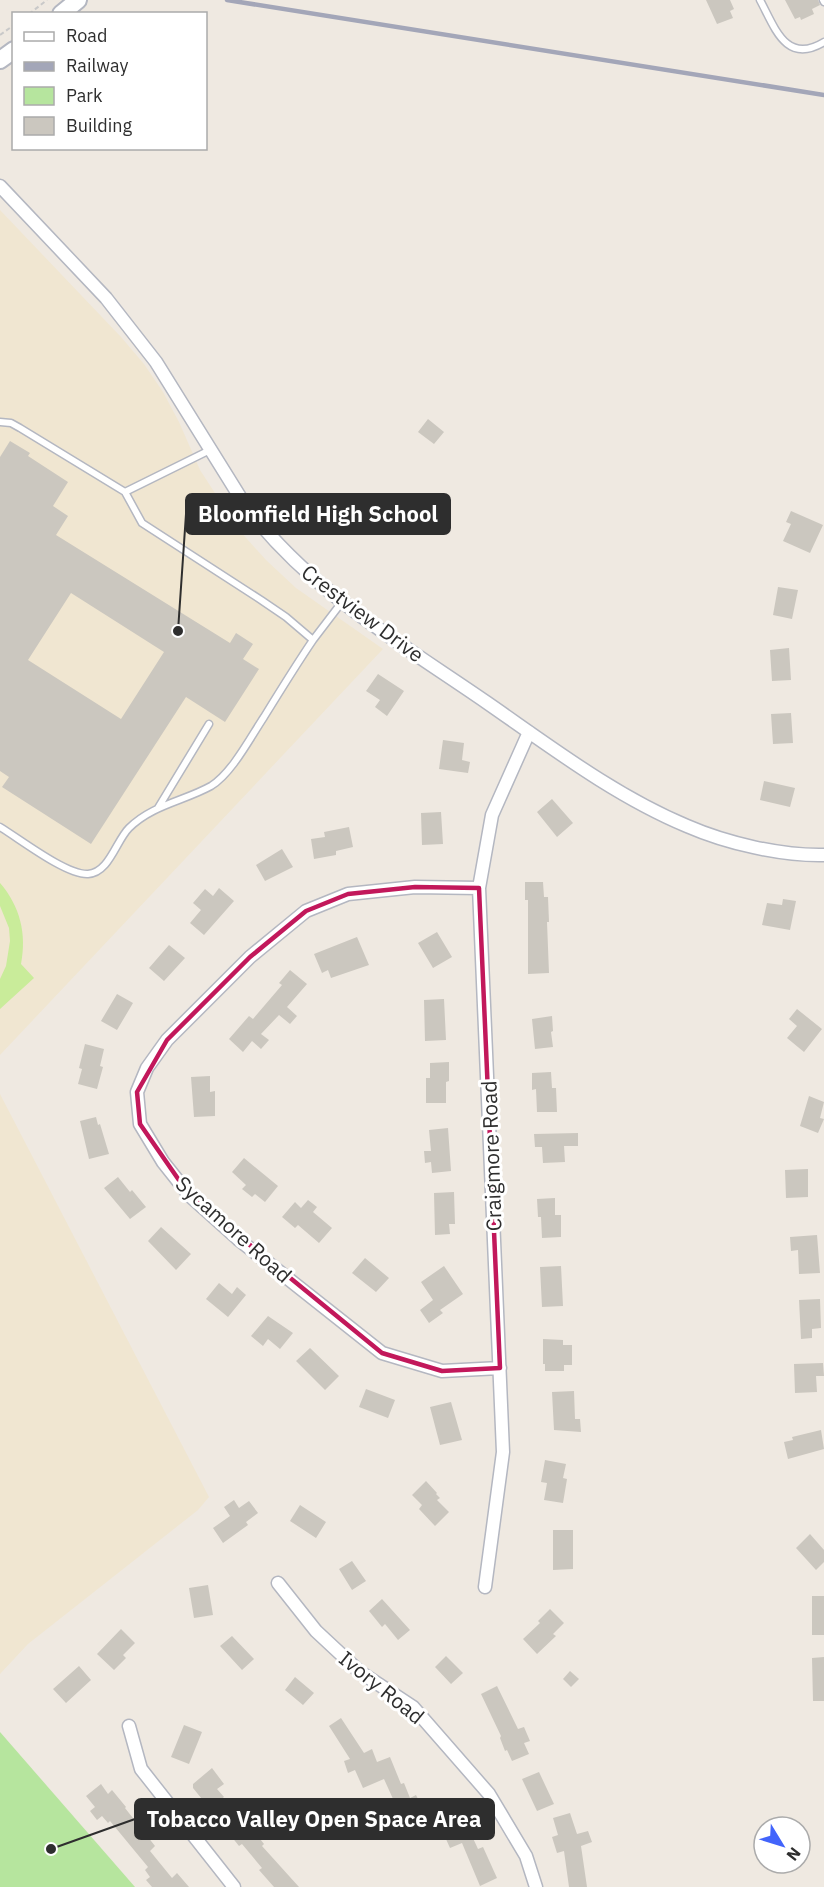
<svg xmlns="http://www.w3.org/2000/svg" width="824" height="1887" font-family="'IBM Plex Sans',sans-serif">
<rect width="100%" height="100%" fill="#efe9e1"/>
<!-- education -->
<path fill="#f0e6d1" d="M0,210L121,337L144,364L163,392L179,422L200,470L239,530L266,560L296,588L383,649L0,1055Z
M0,1094L209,1497L198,1510L28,1644L0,1674Z"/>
<!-- green -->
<path fill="#b6e59e" d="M0,1732L135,1887H0Z"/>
<!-- pitch -->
<path fill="#c9ec9a" d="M0,883C20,906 27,934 21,964L34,978L0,1009V979L6,966L10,941L9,928L0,906Z"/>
<!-- building -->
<path fill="#cbc7bf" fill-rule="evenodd" d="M706,0H730L734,9L730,11L733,18L717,24Z
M785,0H818L820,5L812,9L814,14L801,20L800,17L795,19Z
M428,419L444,432L434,444L418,432Z
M10,441L30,453L28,456L68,482L53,506L68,516L56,535L230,643L236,633L253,644L243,659L259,669L225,722L186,697L91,844L2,787L9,777L0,771V457ZM71,593L164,652L121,719L28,660Z
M791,511L823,525L810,553L783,541L791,524L786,522Z
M778,587L798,590L792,619L773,615Z
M789,648L791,680L772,681L770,650Z
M378,674L404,691L387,716L375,707L380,700L366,691Z
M791,713L793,743L773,744L771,714Z
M443,740L464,743L462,760L470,762L468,773L439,769Z
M764,781L795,788L790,807L760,800Z
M552,799L573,823L557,837L537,812Z
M441,812L443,844L422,845L421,813Z
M349,827L353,847L336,851V855L314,859L311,839L325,837L324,832Z
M282,849L293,867L265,881L256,865Z
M525,882H543L544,897H548L549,922H547L549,973L528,974V900H525Z
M219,888L234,901L204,935L190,923L201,910L193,903L205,889L213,896Z
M783,899L796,901L790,930L762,925L767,903L782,905Z
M437,932L452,957L433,968L418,943Z
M357,937L369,965L331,978L328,970L322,973L314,954Z
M169,945L185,958L164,981L149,968Z
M290,970L307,984L287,1007L297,1016L290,1024L279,1015L261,1034L269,1040L261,1049L252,1041L243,1052L229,1039L249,1016L253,1019L282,985L279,983Z
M117,994L133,1003L117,1030L101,1021Z
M444,999L446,1040L425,1041L424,1000Z
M797,1009L822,1029L804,1052L787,1038L797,1026L789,1019Z
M552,1016L553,1031L551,1032L553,1047L535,1049L532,1019Z
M85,1044L104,1049L100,1066L103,1067L97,1089L78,1084L82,1069L79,1068Z
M449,1062V1081L446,1082V1103H426V1078H430V1063Z
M551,1072L552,1088H556L557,1112H537L536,1089L532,1090V1073Z
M210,1076V1092L215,1091V1116L194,1117L191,1077Z
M809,1096L824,1102L820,1118L824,1119L818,1133L800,1126Z
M96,1117L98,1125L100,1124L109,1154L89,1159L80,1121Z
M448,1128L451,1171L432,1173L431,1162L425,1163L424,1151H431L429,1130Z
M578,1133V1146H564L565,1162L543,1163L542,1147H535L534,1134Z
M244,1158L278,1186L265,1202L255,1194L252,1197L242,1189L246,1185L232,1172Z
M808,1169V1197L786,1198L785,1170Z
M118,1177L130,1192L132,1190L146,1207L130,1219L104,1188Z
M454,1192L455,1224H449L450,1234L435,1235L434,1193Z
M555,1198V1215H561V1237L542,1238L541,1217H538L537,1199Z
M308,1200L317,1207L313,1212L332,1228L319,1243L298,1225L295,1228L282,1217L295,1202L301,1208Z
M161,1227L191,1254L176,1270L148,1241Z
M817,1235L820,1273L799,1274L798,1250L791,1251L790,1237Z
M365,1258L389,1278L376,1292L352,1273Z
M444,1266L463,1294L440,1310L443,1313L429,1323L420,1310L433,1300L421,1282Z
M561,1266L563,1306L542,1307L540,1267Z
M219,1283L232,1294L237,1287L246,1295L228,1317L206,1299Z
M820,1299L821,1328L812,1329V1338L801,1339L799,1300Z
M268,1316L293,1333L280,1349L268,1339L263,1346L251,1336Z
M543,1339L563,1340V1345H572V1365H564V1371H545V1364H543Z
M310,1348L339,1376L325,1390L296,1361Z
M823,1363L824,1376H816L817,1392L795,1393L794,1364Z
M366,1389L395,1400L388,1418L359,1407Z
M574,1391L575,1419H580L581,1432L554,1430L552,1392Z
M451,1402L462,1440L440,1445L430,1407Z
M821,1430L824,1449L788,1459L784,1442L793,1440L792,1437Z
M545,1460L566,1464L563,1478L567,1479L563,1503L544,1500L547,1483L541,1482Z
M426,1481L437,1493L436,1494L440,1498L437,1500L449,1512L435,1526L419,1509L422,1505L412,1495Z
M234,1500L239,1508L249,1501L258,1513L246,1522L248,1525L223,1543L213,1528L230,1516L224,1507Z
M300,1505L326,1522L316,1538L290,1521Z
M553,1530H573V1569L553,1570Z
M810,1534L824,1550V1562L816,1570L796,1548Z
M352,1561L366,1581L352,1590L339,1569Z
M208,1585L213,1615L194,1618L189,1588Z
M812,1596H824V1635H812Z
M382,1599L410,1630L398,1640L385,1624L382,1627L369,1611Z
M550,1609L564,1623L553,1634L556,1636L537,1654L523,1639L540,1623L538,1621Z
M121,1629L135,1643L123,1655L126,1658L114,1670L97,1654Z
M232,1636L254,1659L242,1670L220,1646Z
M446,1656L463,1673L451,1684L435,1667Z
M824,1657V1701H813L812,1658Z
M79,1666L91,1680L66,1703L53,1689Z
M570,1671L579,1679L571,1687L563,1679Z
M295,1677L314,1693L303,1705L285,1690Z
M497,1686L518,1729L524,1727L530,1741L524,1743L529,1754L512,1761L507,1750L505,1751L500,1738L501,1736L481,1694Z
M341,1718L364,1753L372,1749L377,1762L390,1757L401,1784L404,1783L410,1798L416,1795L424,1811L403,1821L384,1779L363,1788L355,1770L348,1773L344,1761L350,1759L329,1726Z
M184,1725L202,1732L189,1764L171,1757Z
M212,1768L224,1784L217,1789L224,1797L210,1809L193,1788V1784Z
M539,1772L554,1804L537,1811L522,1779Z
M101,1784L108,1794L112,1790L126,1807L125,1808L155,1846L150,1851L172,1878L177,1873L189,1887H152L146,1880L150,1877L145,1870L148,1867L110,1821L108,1823L102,1816L97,1820L90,1811L95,1807L86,1796Z
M452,1812L458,1826L466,1823L478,1849L483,1847L497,1878L480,1886L462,1843L450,1848L437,1819Z
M570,1813L577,1834L588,1831L592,1842L581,1846L587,1887H569L564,1851L557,1853L552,1837L558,1835L553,1818Z
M243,1817L264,1844L262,1846L299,1887H274L259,1870L262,1868L242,1844L239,1846L227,1831Z"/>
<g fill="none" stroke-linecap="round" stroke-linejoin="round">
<!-- lane casing -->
<g stroke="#b4b7c1" stroke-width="9">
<path id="lane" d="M760,0C775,28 786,65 824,42
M823,0L824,2
M0,422L11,423L20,428L125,492L210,450
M313,640L342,602
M158,808L209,724
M0,827C20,839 66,875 88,874C109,873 116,841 129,828C152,805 184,801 211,786C232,773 250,738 264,717C280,691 296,665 313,640L286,617L261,600L142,523L125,492"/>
</g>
<!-- street casing -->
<g stroke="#b4b7c1" stroke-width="15">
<path id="street" d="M0,186L106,298L156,362L245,505C310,591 399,642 486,702C551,747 615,796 687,826C726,843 781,856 824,855
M479,888L415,887L348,894L306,911L250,957L167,1040L147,1068L137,1092L140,1124L163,1162L190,1196L238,1239L382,1353L442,1371L500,1368
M278,1583L316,1631L360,1672L413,1707L489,1794L526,1856L536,1887
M485,1587L503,1452L479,888L492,815L529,732
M129,1726L141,1769L234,1887"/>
</g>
<!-- secondary casing -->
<g stroke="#b4b7c1" stroke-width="20">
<path id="secondary" d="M61,14L78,0
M0,60L14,50"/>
</g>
<!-- path -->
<path stroke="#c9c9c9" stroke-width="2" stroke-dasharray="4.5 3" stroke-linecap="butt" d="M29,14L47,0
M0,35L14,25"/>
<!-- lane -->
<use href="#lane" stroke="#fff" stroke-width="6"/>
<!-- street -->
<use href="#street" stroke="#fff" stroke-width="12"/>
<!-- secondary -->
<use href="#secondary" stroke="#fff" stroke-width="16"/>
<!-- rail -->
<path stroke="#a3a6b8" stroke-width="4.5" d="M227,0L824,95"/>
</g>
<!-- marked area -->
<path fill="none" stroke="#c2185b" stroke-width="4.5" stroke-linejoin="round" d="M415,887L479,888L500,1368L442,1371L382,1353L190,1196L140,1124L137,1092L167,1040L250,957L306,911L348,894Z"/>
<g text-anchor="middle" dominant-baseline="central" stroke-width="6" stroke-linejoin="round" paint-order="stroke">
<!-- street labels -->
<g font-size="21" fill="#2e2e2e" stroke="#fff">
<text transform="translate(363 613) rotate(37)">Crestview Drive</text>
<text transform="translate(491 1156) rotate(-92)">Craigmore Road</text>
<text transform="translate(234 1229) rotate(42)">Sycamore Road</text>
<text transform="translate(382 1687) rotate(39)">Ivory Road</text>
</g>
</g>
<!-- callouts -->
<path fill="none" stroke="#2e2e2e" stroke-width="2" d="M178 631L186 514M51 1849L135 1819"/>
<g fill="#2e2e2e" stroke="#fff" stroke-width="2">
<circle cx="178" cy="631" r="6"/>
<circle cx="51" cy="1849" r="6"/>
</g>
<g fill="#2e2e2e" stroke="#2e2e2e" stroke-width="2">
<rect x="186" y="494" width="264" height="40" rx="6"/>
<rect x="135" y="1799" width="359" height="40" rx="6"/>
</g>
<g font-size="22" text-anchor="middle" font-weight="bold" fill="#fff">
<text x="318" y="522">Bloomfield High School</text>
<text x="314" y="1827">Tobacco Valley Open Space Area</text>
</g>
<!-- legend -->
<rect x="12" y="12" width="195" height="138" fill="#ffffff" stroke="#ababab" stroke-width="1.5"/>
<rect x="24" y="32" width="30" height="9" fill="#ffffff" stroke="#ababab" stroke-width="1.5"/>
<text x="66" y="42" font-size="18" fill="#2e2e2e">Road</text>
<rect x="24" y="62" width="30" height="9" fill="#a3a6b8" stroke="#ababab" stroke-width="1.5"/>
<text x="66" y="72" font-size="18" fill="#2e2e2e">Railway</text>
<rect x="24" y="87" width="30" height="18" fill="#b6e59e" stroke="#ababab" stroke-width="1.5"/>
<text x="66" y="102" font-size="18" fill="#2e2e2e">Park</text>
<rect x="24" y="117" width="30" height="18" fill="#cbc7bf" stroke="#ababab" stroke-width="1.5"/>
<text x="66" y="132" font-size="18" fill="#2e2e2e">Building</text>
<!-- north arrow -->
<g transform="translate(782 1845) rotate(128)"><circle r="28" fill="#ffffff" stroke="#ababab" stroke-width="1.5"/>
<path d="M0-4.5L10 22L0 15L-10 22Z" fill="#4264fb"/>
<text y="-9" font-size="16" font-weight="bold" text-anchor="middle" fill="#2e2e2e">N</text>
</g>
</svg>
